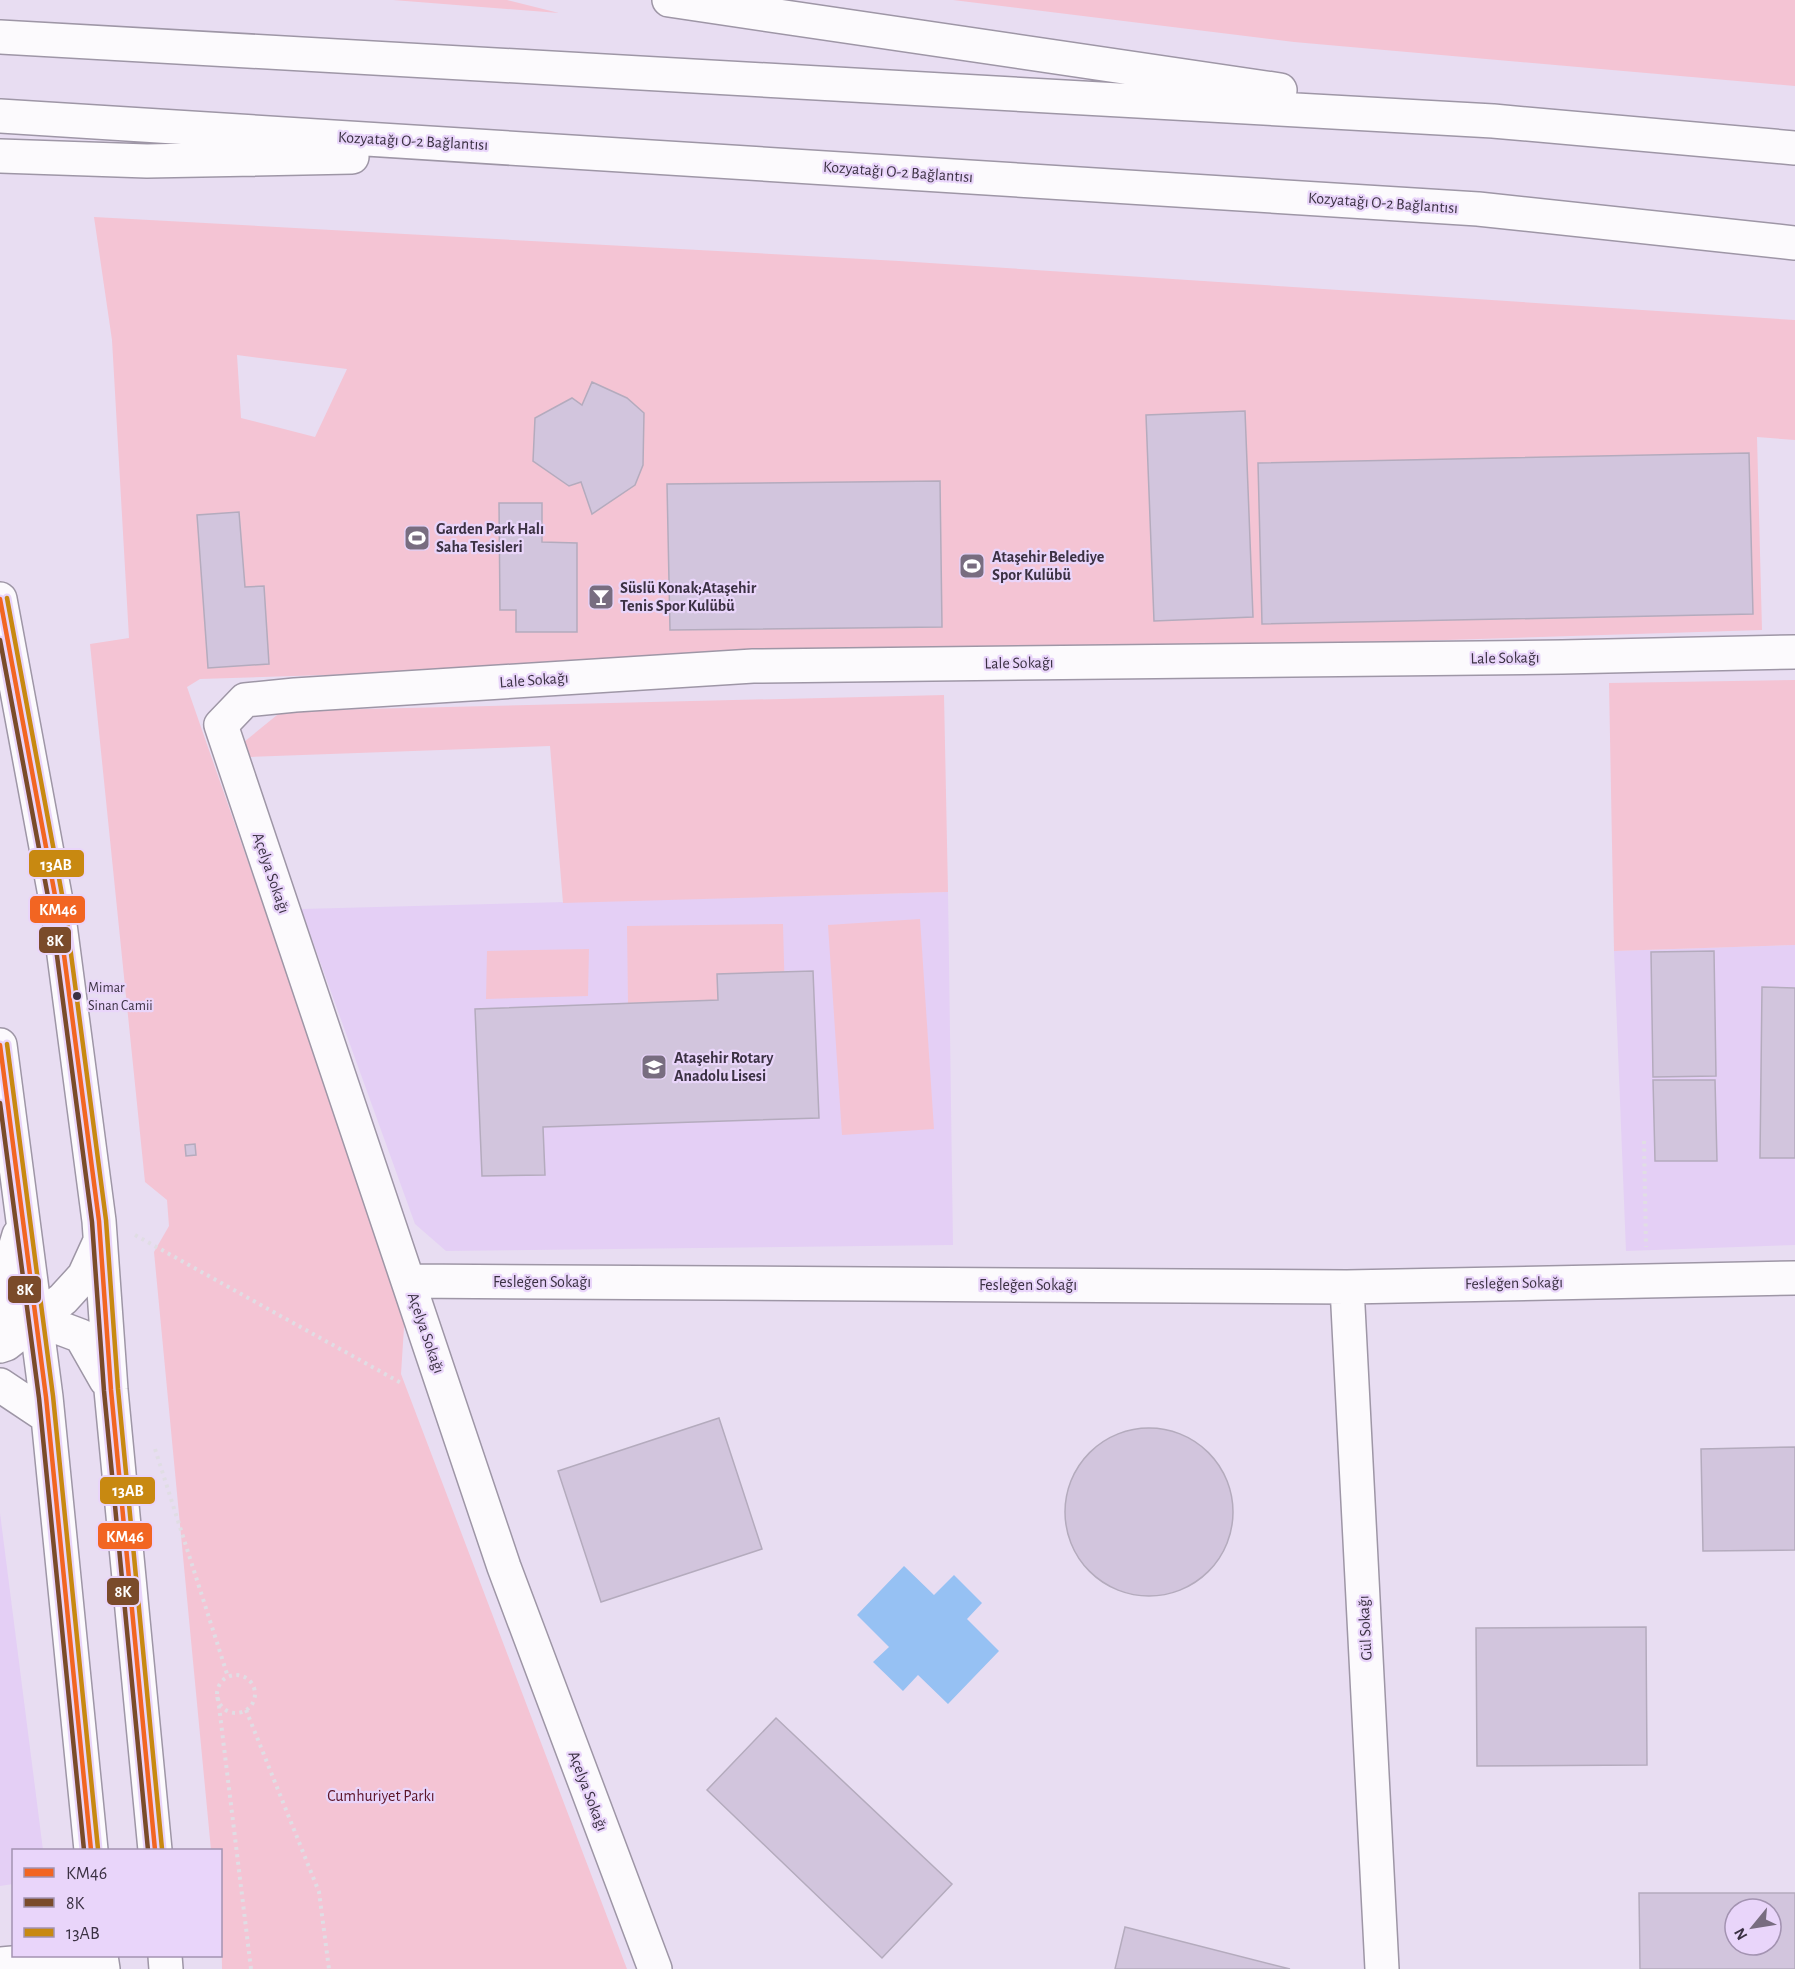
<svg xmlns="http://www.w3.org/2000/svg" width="1795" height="1969" font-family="'Alegreya Sans',sans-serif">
<rect width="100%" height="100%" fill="#e8ddf2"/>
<!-- built -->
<path fill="#e4cff5" d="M948,892L953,1245L446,1251L415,1224L301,909Z
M1795,945V1245L1626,1251L1614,951Z
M0,1513L43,1850H14L13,1884L0,1886Z"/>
<!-- green -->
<path fill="#f4c4d4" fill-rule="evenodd" d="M393,0H507L559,13Z
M953,0H1795V86L1294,42Z
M94,217L899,261L1795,320V440L1757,437L1762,630L200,679L187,687L405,1312L401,1374L627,1969H222L220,1850H211L154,1252L169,1226L167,1200L145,1182L90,644L129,638L112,340ZM237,355L347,369L315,437L241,418Z
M1795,680V945L1614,951L1609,683Z
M944,695L948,892L563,903L550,746L250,757L244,742L282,711Z
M920,919L934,1129L842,1135L828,925Z
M783,924L785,1000L628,1003L627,926Z
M589,949L588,996L486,999L487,951Z"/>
<!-- water -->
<path fill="#96c1f3" d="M904,1566L934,1595L954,1575L982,1603L967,1619L999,1651L948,1704L918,1675L903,1691L873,1662L889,1647L857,1615Z"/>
<!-- building -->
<path fill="#d2c5dd" stroke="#b4abbd" stroke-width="1.5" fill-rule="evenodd" d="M592,382L627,398L644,413L643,465L635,485L592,514L581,482L569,486L533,461L535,418L572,398L582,405Z
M1245,411L1253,617L1154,621L1146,415Z
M1749,453L1753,614L1262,624L1258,463Z
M940,481L942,627L670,630L667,484Z
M499,503H542V542L577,543V632H516V610H500Z
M239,512L245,587L264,586L269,664L208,668L197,515Z
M1714,951L1716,1076L1653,1077L1651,952Z
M813,971L819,1118L543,1127L545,1175L482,1176L475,1009L718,1000L717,974Z
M1762,987L1795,988V1158H1760Z
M1653,1080H1715L1717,1161H1655Z
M195,1144L196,1155L186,1156L185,1145Z
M719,1418L762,1549L601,1602L558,1471Z
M1065 1512a84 84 0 1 1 168 0a84 84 0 1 1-168 0Z
M1795,1447V1550L1703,1551L1701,1449Z
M1646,1627L1647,1765L1477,1766L1476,1628Z
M776,1718L952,1884L882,1958L707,1790Z
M1639,1893H1795V1969H1640ZM1735,1909H1771V1945H1735Z
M1125,1927L1290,1969H1115Z"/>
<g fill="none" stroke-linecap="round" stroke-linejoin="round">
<!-- minor casing -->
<g stroke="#9e96a6" stroke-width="36">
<path id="minor" d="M408,1281L1347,1287L1795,1278
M1347,1287L1382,1969
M0,1964L90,1956
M655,1969L504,1567L221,725L245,700L295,695L753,666L1562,657L1795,652"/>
</g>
<!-- major casing -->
<g stroke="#9e96a6" stroke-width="36">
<path id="major" d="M0,599L59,917L99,1221L111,1390L155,1850
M0,1045L46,1397L91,1850
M0,1290L5,1282L19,1235
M0,1315L36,1319L81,1336L106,1380
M0,1346L6,1344L63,1299L84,1276L100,1241
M0,1385L48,1417
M101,1956L103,1969
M165,1956L166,1969"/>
</g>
<!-- highway casing -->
<g stroke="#9e96a6" stroke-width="36">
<path id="highway" d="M669,0L1280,90
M0,37L1493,121L1795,148
M0,116L1478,209L1795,243
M0,156L147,161L352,157"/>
</g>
<!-- path -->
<path stroke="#e0dde4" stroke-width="4" stroke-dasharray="3 4.5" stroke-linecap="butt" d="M1644,1141L1646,1247
M135,1235L403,1384
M155,1449L228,1677
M217 1694a19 19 0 1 1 38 0a19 19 0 1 1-38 0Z
M218,1698L251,1969
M246,1710L319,1892L329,1969"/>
<!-- minor -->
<use href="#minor" stroke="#fcfafd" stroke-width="33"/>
<!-- major -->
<use href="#major" stroke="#fcfafd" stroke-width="33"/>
<!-- highway -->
<use href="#highway" stroke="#fcfafd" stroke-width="33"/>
<!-- bus-1 casing -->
<g stroke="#e9d5fa" stroke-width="9">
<path id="bus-1" d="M0,599L59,917L99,1221L111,1390L155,1850
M0,1045L46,1397L91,1850"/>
</g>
<!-- bus-2 casing -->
<g stroke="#e9d5fa" stroke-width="9">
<path id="bus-2" d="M0,640L52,918L92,1222L104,1391L148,1850
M0,1103L39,1398L84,1850"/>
</g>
<!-- bus-3 casing -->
<g stroke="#e9d5fa" stroke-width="9">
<path id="bus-3" d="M7,598L66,916L106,1220L118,1389L162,1849
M7,1044L53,1396L98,1849"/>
</g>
<!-- bus-1 -->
<use href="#bus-1" stroke="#f26522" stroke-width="4.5"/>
<!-- bus-2 -->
<use href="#bus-2" stroke="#7a4b2a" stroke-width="4.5"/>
<!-- bus-3 -->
<use href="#bus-3" stroke="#c88911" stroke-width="4.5"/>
</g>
<!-- icons -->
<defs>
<g id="stadium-square" transform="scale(1.35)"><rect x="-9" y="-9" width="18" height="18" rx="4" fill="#786d80" stroke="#e9d5fa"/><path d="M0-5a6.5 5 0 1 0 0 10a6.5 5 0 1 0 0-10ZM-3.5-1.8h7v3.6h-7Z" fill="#fff"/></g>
<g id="bar-square" transform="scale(1.35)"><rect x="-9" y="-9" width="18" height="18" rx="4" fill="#786d80" stroke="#e9d5fa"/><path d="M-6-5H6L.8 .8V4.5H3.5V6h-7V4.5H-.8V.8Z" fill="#fff"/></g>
<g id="school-square" transform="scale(1.35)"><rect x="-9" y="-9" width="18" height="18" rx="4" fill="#786d80" stroke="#e9d5fa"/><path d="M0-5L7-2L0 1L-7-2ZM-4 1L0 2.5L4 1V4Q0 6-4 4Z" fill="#fff"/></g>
</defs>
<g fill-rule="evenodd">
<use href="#stadium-square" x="417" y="538"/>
<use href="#stadium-square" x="972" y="566"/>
<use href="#bar-square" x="601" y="597"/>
<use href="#school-square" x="654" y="1067"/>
</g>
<!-- markers -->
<circle fill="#3b3143" stroke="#e9d5fa" stroke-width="2" cx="77" cy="996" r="5"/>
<g text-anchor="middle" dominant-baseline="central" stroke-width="4.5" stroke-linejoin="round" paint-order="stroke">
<!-- bus labels -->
<g font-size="14" fill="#3b3143" stroke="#e9d5fa" text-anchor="start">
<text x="88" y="988">Mimar<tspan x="88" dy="18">Sinan Camii</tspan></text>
</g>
<!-- street labels -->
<g font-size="16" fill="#3b3143" stroke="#e9d5fa">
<text transform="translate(413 141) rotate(3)">Kozyatağı O-2 Bağlantısı</text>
<text transform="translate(898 172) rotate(4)">Kozyatağı O-2 Bağlantısı</text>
<text transform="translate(1383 203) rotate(4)">Kozyatağı O-2 Bağlantısı</text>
<text transform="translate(1505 658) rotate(-1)">Lale Sokağı</text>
<text transform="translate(1019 663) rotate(-1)">Lale Sokağı</text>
<text transform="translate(534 680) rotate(-4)">Lale Sokağı</text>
<text transform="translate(271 873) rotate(71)">Açelya Sokağı</text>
<text x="542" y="1282">Fesleğen Sokağı</text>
<text transform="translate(1514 1283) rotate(-1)">Fesleğen Sokağı</text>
<text x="1028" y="1285">Fesleğen Sokağı</text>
<text transform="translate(426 1333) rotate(71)">Açelya Sokağı</text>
<text transform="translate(1365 1628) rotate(-93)">Gül Sokağı</text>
<text transform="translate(588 1791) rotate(69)">Açelya Sokağı</text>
</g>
<!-- poi labels -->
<g font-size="16" font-weight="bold" fill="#3b3143" stroke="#e9d5fa" text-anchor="start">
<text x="436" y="529">Garden Park Halı<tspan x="436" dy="18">Saha Tesisleri</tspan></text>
<text x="992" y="557">Ataşehir Belediye<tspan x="992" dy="18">Spor Kulübü</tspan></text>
<text x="620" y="588">Süslü Konak;Ataşehir<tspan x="620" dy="18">Tenis Spor Kulübü</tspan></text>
<text x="674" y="1058">Ataşehir Rotary<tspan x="674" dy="18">Anadolu Lisesi</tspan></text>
</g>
<!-- park labels -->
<g font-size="16" fill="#5c1428" stroke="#e9d5fa">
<text x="381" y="1796">Cumhuriyet Parkı</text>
</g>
</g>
<g stroke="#e9d5fa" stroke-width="2">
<rect x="28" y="849" width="57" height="29" rx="6" fill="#c88911"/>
<rect x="29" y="895" width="57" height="29" rx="6" fill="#f26522"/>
<rect x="38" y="926" width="34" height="28" rx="6" fill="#7a4b2a"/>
<rect x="7" y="1275" width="35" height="29" rx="6" fill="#7a4b2a"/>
<rect x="99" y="1476" width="57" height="29" rx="6" fill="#c88911"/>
<rect x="97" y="1522" width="56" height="28" rx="6" fill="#f26522"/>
<rect x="106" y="1577" width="34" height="29" rx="6" fill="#7a4b2a"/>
</g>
<g font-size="16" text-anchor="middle" font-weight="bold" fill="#fff">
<text x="56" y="870">13AB</text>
<text x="58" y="915">KM46</text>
<text x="55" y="946">8K</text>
<text x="25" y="1295">8K</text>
<text x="128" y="1496">13AB</text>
<text x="125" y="1542">KM46</text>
<text x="123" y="1597">8K</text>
</g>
<!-- legend -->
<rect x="12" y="1849" width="210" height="108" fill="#e9d5fa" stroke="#a393b1" stroke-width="1.5"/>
<rect x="24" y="1868" width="30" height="9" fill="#f26522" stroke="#a393b1" stroke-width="1.5"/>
<text x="66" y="1879" font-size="18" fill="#3b3143">KM46</text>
<rect x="24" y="1898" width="30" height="9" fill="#7a4b2a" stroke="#a393b1" stroke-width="1.5"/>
<text x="66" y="1909" font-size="18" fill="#3b3143">8K</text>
<rect x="24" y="1928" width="30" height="9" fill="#c88911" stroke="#a393b1" stroke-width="1.5"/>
<text x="66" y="1939" font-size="18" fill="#3b3143">13AB</text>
<!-- north arrow -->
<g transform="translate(1753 1927) rotate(240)"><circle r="28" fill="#e9d5fa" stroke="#a393b1" stroke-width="1.5"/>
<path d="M0-4.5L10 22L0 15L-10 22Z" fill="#786d80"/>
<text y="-9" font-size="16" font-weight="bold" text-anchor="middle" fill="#3b3143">N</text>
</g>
</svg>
